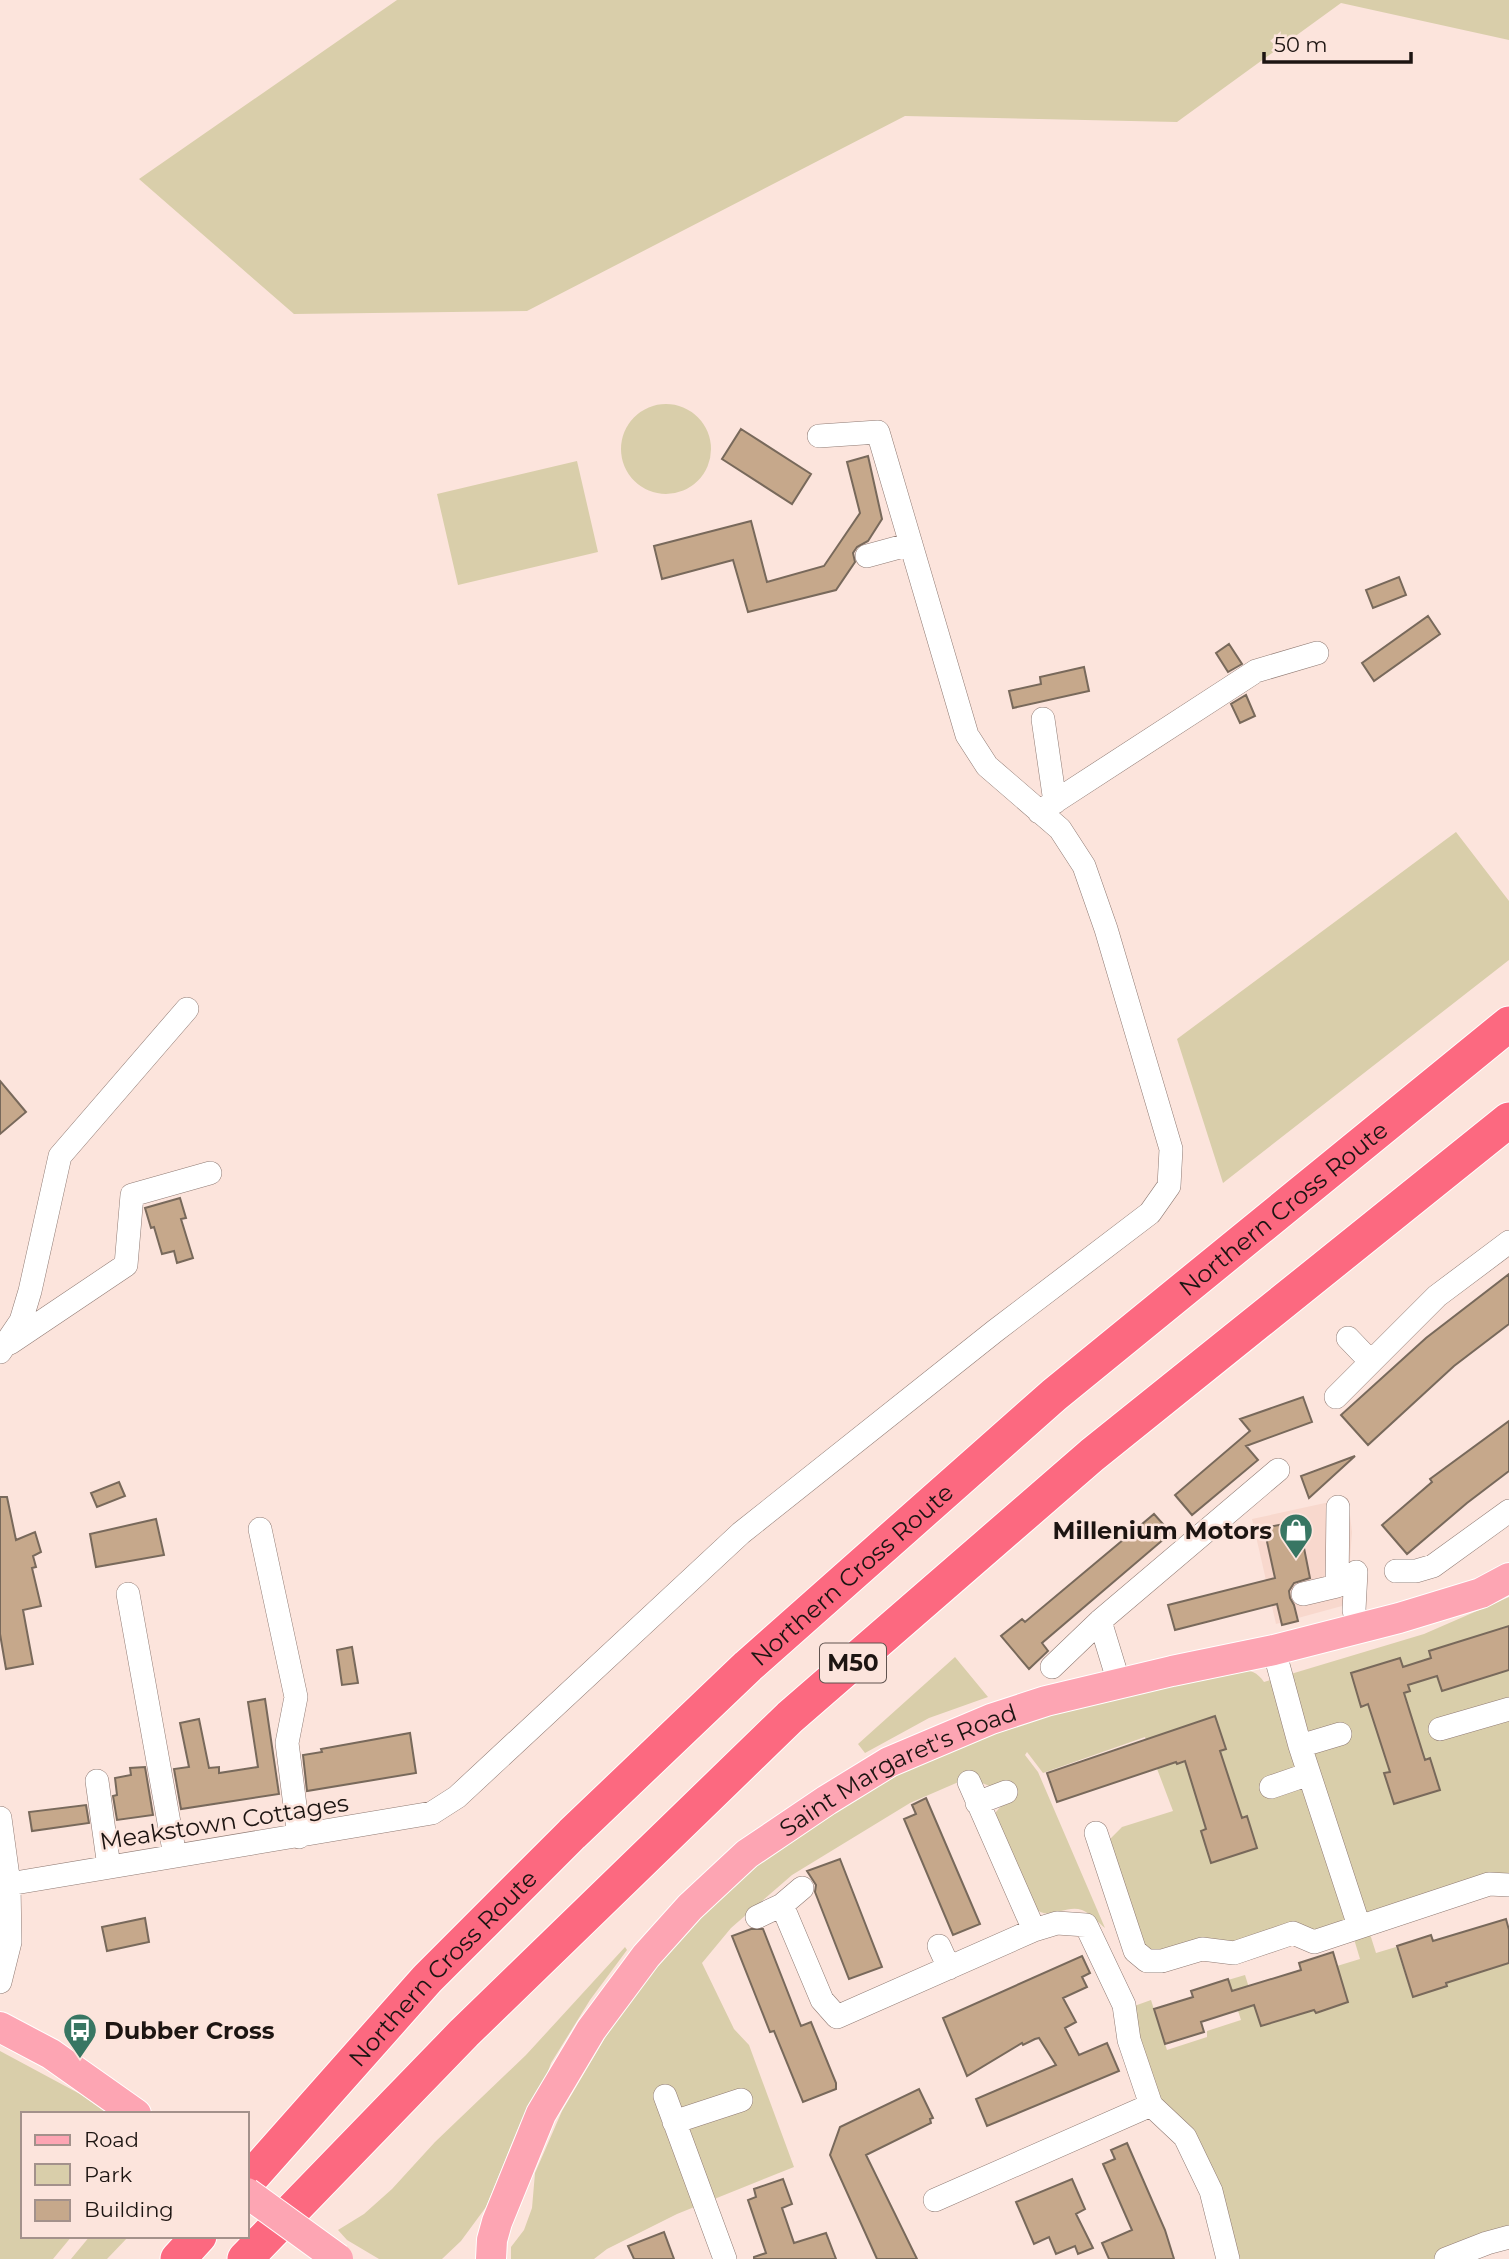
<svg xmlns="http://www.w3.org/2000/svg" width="1509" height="2259" font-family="Montserrat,sans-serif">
<rect width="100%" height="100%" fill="#fce4dc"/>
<!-- built -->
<path fill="#f8d8cd" d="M1348,1498L1352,1532L1347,1602L1342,1606L1276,1624L1252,1519Z"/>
<!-- green -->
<path fill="#d9ceaa" d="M397,0H1509V40L1341,3L1177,122L905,116L527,311L294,314L139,179Z
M621 449a45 45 0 1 1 90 0a45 45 0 1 1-90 0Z
M577,461L598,552L458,585L437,494Z
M1456,832L1509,901V960L1223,1183L1177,1039Z
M1509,1597V1885L1314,1941L1169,1957L1135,1945L1109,1840L1122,1827L1173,1811L1145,1737L1043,1773L1027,1752L1025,1755L1038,1772L1105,1928C1099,1923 1090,1913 1082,1910C1065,1904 1050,1922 1034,1908L996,1822V1812L1002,1805L992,1787L982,1783L977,1774L910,1803L792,1875L731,1928L702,1963L734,2029L749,2045L794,2167L677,2214L607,2249L594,2259H511V2247L524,2230L532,2208L535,2173L562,2111L625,2004L694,1923L734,1884L783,1844L897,1772L1009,1727L1081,1706L1239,1670C1251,1670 1257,1672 1264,1682L1424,1634Z
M955,1657L988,1697L929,1718L865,1753L858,1744Z
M1370,1934L1376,1953L1396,1947L1413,1997L1447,1986L1446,1983L1509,1963V2237L1446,2259H1228L1211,2191L1152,2105L1126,2009L1151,2000L1167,2050L1207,2037V2031L1241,2020L1228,1980L1245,1975L1261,2026L1314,2010L1316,2013L1348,2003L1337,1966L1360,1959L1354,1939Z
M625,1947L627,1950L590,2000L551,2063L544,2083L522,2119L486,2207L461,2241L442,2259H379L347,2240L338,2230L364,2214L392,2189L435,2142L526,2055Z
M0,2051L80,2094L108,2114H23V2236H72L53,2259H0Z
M90,2236H129L107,2259H71Z"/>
<!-- building -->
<path fill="#c6a88b" stroke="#78695b" stroke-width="2" d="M741,429L811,474L792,504L722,459Z
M868,456L882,519L868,541L857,547L853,553L855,562L836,590L748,612L733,560L662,579L654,546L751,521L767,582L824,566L860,513L847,462Z
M1399,577L1406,595L1373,608L1366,590Z
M1428,616L1440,634L1374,681L1362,663Z
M1229,644L1242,664L1228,672L1216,653Z
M1084,667L1089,691L1013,708L1009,691L1041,684L1040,677Z
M1246,695L1255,716L1240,723L1231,704Z
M0,1081L26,1112L0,1134Z
M180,1198L186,1218L181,1219L193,1258L177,1263L174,1251L162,1254L154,1227L151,1228L145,1208Z
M1509,1274V1324L1454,1366L1368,1445L1341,1415L1426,1338Z
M1303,1397L1312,1422L1246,1446L1258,1460L1192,1515L1175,1495L1250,1431L1240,1419Z
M1509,1421V1471L1467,1503L1407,1554L1382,1525L1432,1482L1430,1479Z
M1355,1456L1309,1498L1301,1476Z
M119,1482L125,1496L97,1507L91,1493Z
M0,1497H7L16,1540L35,1532L41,1552L33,1556L36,1567L32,1568L41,1606L23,1610L33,1664L6,1669L0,1634Z
M1154,1514L1171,1533L1042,1643L1048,1651L1029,1669L1001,1636L1022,1619L1025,1622Z
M156,1519L164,1555L96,1567L90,1534Z
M1289,1523L1302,1538L1310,1578L1294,1583L1289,1591L1290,1598L1294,1605L1298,1621L1282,1625L1277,1604L1175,1630L1168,1605L1275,1578L1264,1528Z
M1509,1626V1670L1442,1691L1437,1676L1408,1685L1410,1691L1404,1693L1425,1760L1430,1758L1440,1790L1394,1804L1384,1773L1390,1772L1368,1704L1361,1707L1351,1673L1400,1658L1403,1667L1431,1658L1429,1651Z
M352,1647L358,1683L342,1685L337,1650Z
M265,1699L279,1794L181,1809L174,1769L189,1767L180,1723L199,1719L209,1768L219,1767V1773L258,1767L248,1702Z
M1215,1716L1226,1749L1220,1751L1242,1818L1247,1816L1257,1848L1211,1863L1201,1831L1206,1829L1185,1761L1177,1764L1176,1762L1057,1802L1047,1773Z
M410,1733L416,1773L307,1791L303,1755L322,1752L321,1749Z
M145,1767L153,1815L117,1820L113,1796L117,1795L115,1778L131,1775L130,1768Z
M926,1798L980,1924L953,1935L904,1819L916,1814L912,1805Z
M86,1805L89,1823L32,1831L29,1812Z
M840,1859L882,1967L849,1979L815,1892L816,1885L807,1871Z
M145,1918L149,1942L107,1951L102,1927Z
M1506,1919L1509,1930V1963L1446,1983L1447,1986L1413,1997L1397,1946L1431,1935L1433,1941Z
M751,1929H763L801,2026L811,2022L836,2083V2089L803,2102L774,2031L770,2032L732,1936Z
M1333,1952L1348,2002L1316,2013L1314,2010L1261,2026L1254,2005L1201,2022L1204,2032L1165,2044L1154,2009L1193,1997L1191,1991L1228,1979L1232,1991L1301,1970L1299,1963Z
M1082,1956L1090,1973L1082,1977L1087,1987L1063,1998L1076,2022L1065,2028L1079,2055L1107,2043L1119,2071L987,2126L976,2099L1056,2065L1039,2038L1035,2039L1023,2045L1022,2043L967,2076L943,2018Z
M919,2089L933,2118L930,2119L931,2123L866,2155L917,2259H877L830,2155L840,2127Z
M1127,2143L1165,2230L1174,2259H1109L1102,2243L1132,2230L1103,2164L1115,2159L1111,2150Z
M783,2179L792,2204L782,2208L794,2243L826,2233L836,2259H754V2257L766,2253L748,2200L756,2197L754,2189Z
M1072,2179L1085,2209L1076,2214L1093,2248L1078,2254L1075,2246L1056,2254L1049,2237L1034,2244L1016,2202Z
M664,2232L674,2259H634L628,2246Z"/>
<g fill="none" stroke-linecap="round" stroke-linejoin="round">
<!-- minor casing -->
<g stroke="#8f7a73" stroke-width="24">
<path id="minor" d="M867,556L911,544
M1043,719L1055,802
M1039,812L1256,671L1317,653
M1348,1338L1371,1362
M10,1343L126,1265L132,1195L210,1173
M0,1352L21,1321L30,1291L60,1156L187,1009
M1336,1397L1437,1296L1509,1242
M260,1529L296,1697L287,1743L299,1837
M1396,1571H1416L1433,1566L1509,1511
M1356,1572L1354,1610L1358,1628
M128,1594L175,1856
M1303,1594L1337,1586L1338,1507
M1100,1621L1119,1683
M1274,1650L1300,1746L1359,1926
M1052,1667L1100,1621L1278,1470
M1440,1729L1509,1709
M1300,1746L1340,1734
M97,1781L109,1867
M969,1782L1034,1930
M1271,1787L1309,1774
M977,1803L1006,1792
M0,1818L9,1884L10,1942L0,1982
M1096,1833L1135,1951L1147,1961H1162L1202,1949L1234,1953L1293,1933L1314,1942L1489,1884L1509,1885
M9,1884L432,1813L457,1797L741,1533L995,1331L1150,1213L1169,1186L1171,1149L1106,929L1084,866L1060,829L987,766L967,735L878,432L819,436
M782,1905L822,2000L837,2017L1034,1930L1057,1923L1086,1925L1124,2005L1129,2040L1151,2105
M757,1917L782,1905L802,1888
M939,1946L949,1968
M665,2096L725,2259
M674,2122L741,2100
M935,2200L1151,2105L1185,2137L1211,2191L1228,2259
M1446,2259L1487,2243L1509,2237"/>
</g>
<!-- major casing -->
<g stroke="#fff" stroke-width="32">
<g id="major">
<path d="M0,2027L51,2054L136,2114"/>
<path id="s1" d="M491,2259L492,2240L497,2222L541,2114L591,2030L646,1956L690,1907L747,1854L827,1800L889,1762L991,1719L1046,1701L1172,1671L1274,1650L1399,1618L1481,1593L1509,1578"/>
</g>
</g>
<!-- highway casing -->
<g stroke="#fff" stroke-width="37">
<g id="highway">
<path id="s2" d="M247,2182L427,1979L572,1834L748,1666L1054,1395L1509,1024"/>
<path d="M178,2259L199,2236"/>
<path d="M245,2259L464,2033L790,1717L1092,1455L1509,1120"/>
</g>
</g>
<!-- minor -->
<use href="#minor" stroke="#fff" stroke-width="23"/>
<!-- major -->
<use href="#major" stroke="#fda5b3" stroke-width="30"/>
<!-- highway -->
<use href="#highway" stroke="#fc6980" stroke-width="35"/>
<!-- major-bridge casing -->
<g stroke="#fff" stroke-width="32" stroke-linecap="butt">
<path id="major-bridge" d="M247,2193L338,2259"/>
</g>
<!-- major-bridge -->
<use href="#major-bridge" stroke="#fda5b3" stroke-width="30"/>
</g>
<!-- icons -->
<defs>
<g id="shop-pin" transform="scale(1.75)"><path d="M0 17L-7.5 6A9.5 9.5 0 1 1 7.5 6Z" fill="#387663" stroke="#fce4dc"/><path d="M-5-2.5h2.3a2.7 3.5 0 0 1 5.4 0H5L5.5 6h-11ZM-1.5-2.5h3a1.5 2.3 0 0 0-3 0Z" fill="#fff"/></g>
<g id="bus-pin" transform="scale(1.75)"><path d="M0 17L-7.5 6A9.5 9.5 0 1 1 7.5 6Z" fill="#387663" stroke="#fce4dc"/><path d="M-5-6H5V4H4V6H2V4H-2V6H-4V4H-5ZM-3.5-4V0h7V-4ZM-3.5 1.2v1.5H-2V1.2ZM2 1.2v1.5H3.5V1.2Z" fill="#fff"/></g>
</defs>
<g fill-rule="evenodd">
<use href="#shop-pin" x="1296" y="1530"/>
<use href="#bus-pin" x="80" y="2030"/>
</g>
<g text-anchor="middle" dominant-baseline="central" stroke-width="5" stroke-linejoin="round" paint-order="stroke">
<!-- shield labels -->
<rect fill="#fce4dc" stroke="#60534f" stroke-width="2" x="820" y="1643.5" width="66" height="39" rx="5"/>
<g font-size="23" font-weight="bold" fill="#1d1512">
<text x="853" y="1663">M50</text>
</g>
<!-- street labels -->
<g font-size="24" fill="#1d1512" stroke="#fce4dc">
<text stroke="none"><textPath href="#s2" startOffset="1424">Northern Cross Route</textPath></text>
<text stroke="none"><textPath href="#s2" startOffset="858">Northern Cross Route</textPath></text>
<text stroke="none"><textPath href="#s1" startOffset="662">Saint Margaret's Road</textPath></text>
<text transform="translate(224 1822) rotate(-9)">Meakstown Cottages</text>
<text stroke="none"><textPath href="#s2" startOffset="290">Northern Cross Route</textPath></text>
</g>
<!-- poi labels -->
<g font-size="24" font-weight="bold" fill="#1d1512" stroke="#fce4dc" text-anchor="end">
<text x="1272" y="1530">Millenium Motors</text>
<text x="104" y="2030" text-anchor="start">Dubber Cross</text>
</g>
</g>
<!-- legend -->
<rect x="21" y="2112" width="228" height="126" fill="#fce4dc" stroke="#a3918b" stroke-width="2"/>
<rect x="35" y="2135" width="35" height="10" fill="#fda5b3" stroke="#a3918b" stroke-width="2"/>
<text x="84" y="2147" font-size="21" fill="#1d1512">Road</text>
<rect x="35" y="2164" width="35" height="21" fill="#d9ceaa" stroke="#a3918b" stroke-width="2"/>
<text x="84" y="2182" font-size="21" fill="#1d1512">Park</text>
<rect x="35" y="2200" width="35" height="21" fill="#c6a88b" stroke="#a3918b" stroke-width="2"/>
<text x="84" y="2217" font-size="21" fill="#1d1512">Building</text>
<!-- scale -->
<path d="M1264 52v10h147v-10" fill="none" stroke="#1d1512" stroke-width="3.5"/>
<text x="1274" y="52" font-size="21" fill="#1d1512" stroke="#fce4dc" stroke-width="5" paint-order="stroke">50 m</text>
</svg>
